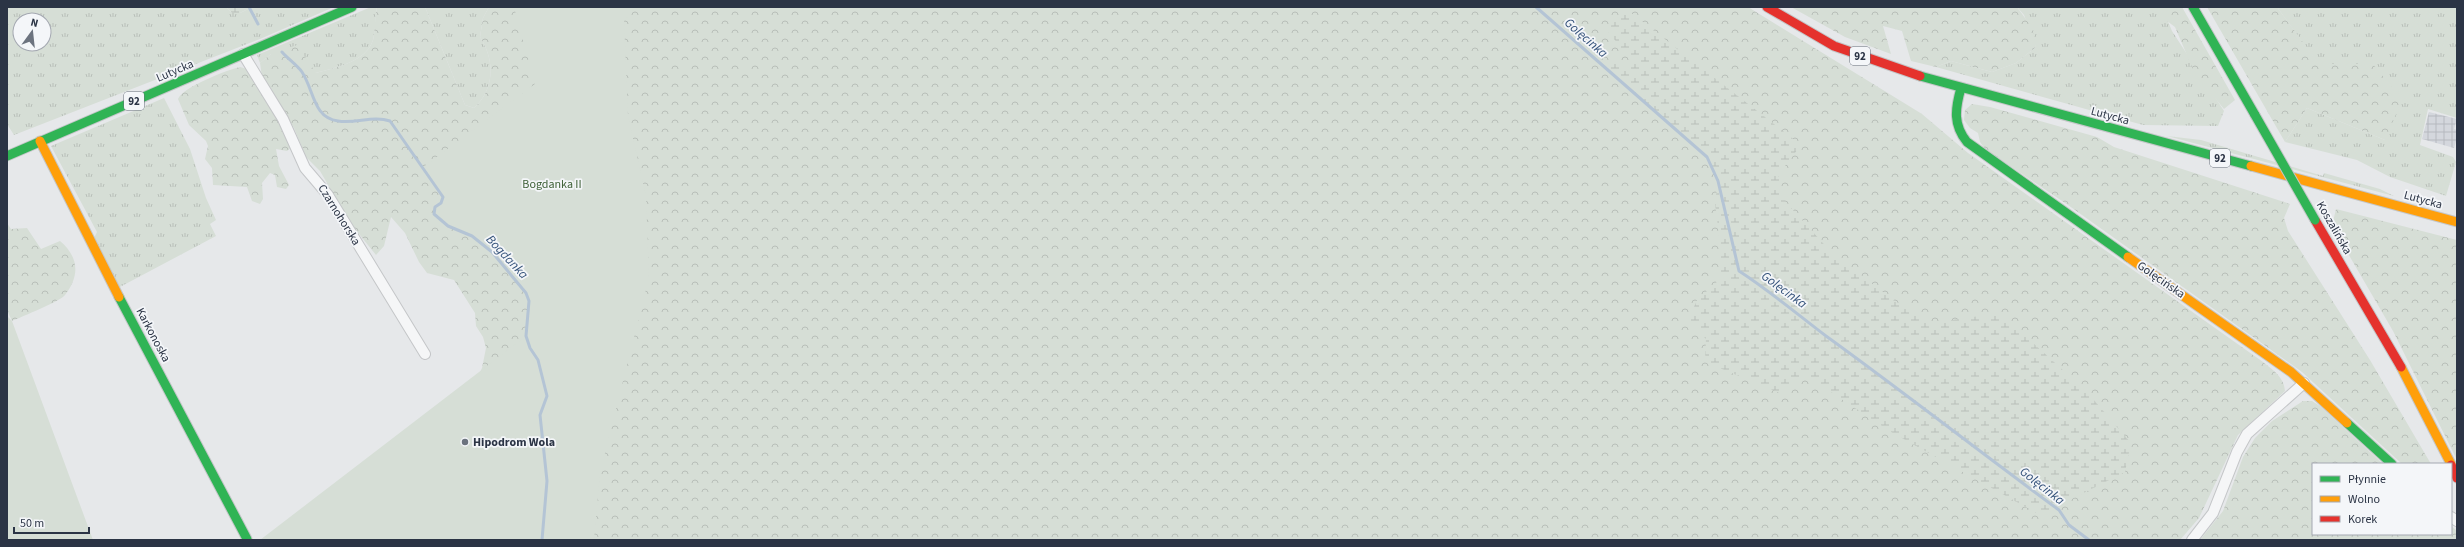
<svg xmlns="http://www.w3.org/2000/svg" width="2464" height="547" font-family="'Source Sans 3',sans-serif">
<defs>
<pattern id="industrial-grid" width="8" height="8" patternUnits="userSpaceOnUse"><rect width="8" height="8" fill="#d4d7dd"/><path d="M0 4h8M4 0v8" fill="none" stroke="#b6b9bf"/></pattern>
<pattern id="grass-tufts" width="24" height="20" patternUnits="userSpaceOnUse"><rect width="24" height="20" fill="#d6ded6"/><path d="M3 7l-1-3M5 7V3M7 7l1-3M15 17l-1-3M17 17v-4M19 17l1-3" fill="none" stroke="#b8bfb9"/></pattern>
<pattern id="forest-crowns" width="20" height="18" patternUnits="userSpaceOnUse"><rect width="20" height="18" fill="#d6ded6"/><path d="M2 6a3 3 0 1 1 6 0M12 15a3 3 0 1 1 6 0" fill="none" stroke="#b8bfb9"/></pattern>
<pattern id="wetland-marsh" width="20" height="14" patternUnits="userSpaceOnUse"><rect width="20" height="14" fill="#d6ded6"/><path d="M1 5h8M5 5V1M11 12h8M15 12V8" fill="none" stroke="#b8bfb9"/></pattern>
</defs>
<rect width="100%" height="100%" fill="#e6e8ea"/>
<!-- industrial -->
<path fill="url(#industrial-grid)" d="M2429,112L2457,119L2454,129L2457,130V138L2454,148L2422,139Z"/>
<!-- grass -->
<path fill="url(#grass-tufts)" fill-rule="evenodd" d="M7,7H226L232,13H240L252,7H334L260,39L14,135L7,124ZM20,20H44V44H20Z
M371,7H377C375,17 376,25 374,35C371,61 337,67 316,73L271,54L260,63L257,55Z
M425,7H489L483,18L480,37C495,60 495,89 474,108L465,105Z
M2017,7H2162L2172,31L2224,111L2218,126L2143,125L1936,67L1951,61L1992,72L2016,63L2036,47L2024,15Z
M2277,7H2457V118L2428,109L2420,145L2453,157L2456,162L2446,196L2390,177L2357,160L2285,142L2307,108L2385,140L2373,64L2319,65Z
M164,98L190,149L206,198L216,220L210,224L216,236L118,288L94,238L97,232L51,146Z
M2167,136L2201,140L2323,176L2324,173L2380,189L2394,196Z"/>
<!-- forest -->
<path fill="url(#forest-crowns)" d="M377,7H425L465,105L474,108C495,89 495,60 480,37L483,18L489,7H1748L1922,114L1968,153L2263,362C2273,370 2284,377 2285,391L2238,435L2199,518L2180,540H481L476,380L482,368L486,348L483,337L476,326L475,313L454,280L427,273L419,262L405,233L391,217L384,246L376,255L351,224L320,171L306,157L294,128L262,77L260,63L271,54L297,45L316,73C337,67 371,61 374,35C375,25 375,17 377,7Z
M1791,7H2017L2033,29L2036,47L2016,63L1992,72L1951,61L1936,67L1911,61L1902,31L1883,26L1891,54L1845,37Z
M2160,7H2182L2235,100L2224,109L2195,74L2175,27L2163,18Z
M2207,7H2277L2319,64H2373L2402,100L2385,140L2307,108L2285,142Z
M240,67L247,69L272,107L293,146L287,151L276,149L279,166L289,185L286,189L277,187L275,175L270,173L262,183L263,199L260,204L252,201L247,187L213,185L212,168L205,159L208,146L206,141L189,125L178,99C183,87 227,70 240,67Z
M1972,104L1990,107L2097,137L2114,147L2290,204L2284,218L2288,231L2370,360L2431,464H2402L2302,372L2068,205L1985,149L1980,142L1978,133L1970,128L1964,120L1965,110Z
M2336,209L2457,240V460L2393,331L2332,226Z
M7,223L11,229L27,228L41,249L60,241C79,257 80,276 65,295C61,301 21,317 12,321L7,310Z
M2303,401H2312L2320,406L2383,464H2313V534H2451V526L2457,531V540H2200L2223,511L2243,457L2255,438L2272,421Z"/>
<!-- wetland -->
<path fill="url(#wetland-marsh)" d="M226,7H252L240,13H232Z
M1626,9L1801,145L1778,175L1784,200L1831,252L1893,300L1932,323L2000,313L2087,392L2131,443L2125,472L2040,515L1891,432L1807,376L1780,393L1705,362L1706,339L1688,321L1697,300L1720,279V244L1715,203L1718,181L1707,157L1609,71L1613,63L1632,62L1607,30Z"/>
<!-- park -->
<path fill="#d6ded6" d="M514,7H636L624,21L628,116L646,196L649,277L600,473L594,540H260L526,336L529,302L526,293L492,252L472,236L448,226L434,214L435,207L441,203L443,197L422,168L535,84Z
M7,316L12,321L93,540H7Z"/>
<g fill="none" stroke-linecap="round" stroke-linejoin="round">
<!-- stream -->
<path stroke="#b4c4d5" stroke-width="3" d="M249,7L258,24
M1536,7L1707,157L1718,181L1739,271C1770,291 1797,314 1826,336C1905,393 1981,453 2059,510L2069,525L2089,540
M282,52C288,59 297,65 302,72C314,90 313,118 338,121C356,124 373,115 390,121L443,197L441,203L435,207L434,214L448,226L472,236L492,252L526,293L529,301L526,336L530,348L538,360L547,396L540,415L547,481L542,540"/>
<!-- street casing -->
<g stroke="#c4c6c8" stroke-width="12">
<path id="street" d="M243,54L283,119L305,168L328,195L425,354
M2451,517L2457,521
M2192,540L2213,513L2237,452L2247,434L2304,383"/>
</g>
<!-- fast casing -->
<g stroke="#c4c6c8" stroke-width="11">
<path id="fast" d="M2193,7L2255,115
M1920,76L2251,166
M1961,88C1955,109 1953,125 1967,142L2128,257
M7,156L352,7
M119,297L247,539
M2347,423L2392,464"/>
</g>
<!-- slow casing -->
<g stroke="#c4c6c8" stroke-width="11">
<path id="slow" d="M40,141L119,297
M2251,166L2457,222
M2128,257L2291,372L2347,423
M2401,367L2451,464"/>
</g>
<!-- jam casing -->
<g stroke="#c4c6c8" stroke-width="11">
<path id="jam" d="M1767,7L1834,46L1920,76
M2315,220L2401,367
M2451,465L2457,478"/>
</g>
<!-- street -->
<use href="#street" stroke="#f5f6f7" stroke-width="10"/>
<!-- fast -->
<use href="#fast" stroke="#30b455" stroke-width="9"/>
<!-- slow -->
<use href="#slow" stroke="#ff9f0a" stroke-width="9"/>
<!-- jam -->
<use href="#jam" stroke="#e5322d" stroke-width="9"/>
<!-- fast-bridge casing -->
<g stroke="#c4c6c8" stroke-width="11" stroke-linecap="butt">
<path id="fast-bridge" d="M2255,115L2315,220"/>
</g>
<!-- fast-bridge -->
<use href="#fast-bridge" stroke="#30b455" stroke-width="9"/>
</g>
<!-- markers -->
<circle fill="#6c737f" stroke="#f4f6f9" stroke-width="1.5" cx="465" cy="442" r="4"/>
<g text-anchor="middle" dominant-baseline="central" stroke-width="3.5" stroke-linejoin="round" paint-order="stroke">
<!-- shield labels -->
<g fill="#f4f6f9" stroke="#676e7b" stroke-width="1">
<rect x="1850" y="47" width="20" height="18" rx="3"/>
<rect x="124" y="92" width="20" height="18" rx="3"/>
<rect x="2210" y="149" width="20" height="18" rx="3"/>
</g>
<g font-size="11" font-weight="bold" fill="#2b3445">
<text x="1860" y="56">92</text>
<text x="134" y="101">92</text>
<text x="2220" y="158">92</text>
</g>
<!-- street labels -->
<g font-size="12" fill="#2b3445" stroke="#f4f6f9">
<text transform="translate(175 71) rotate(-23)">Lutycka</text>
<text transform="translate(2110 116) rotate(15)">Lutycka</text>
<text transform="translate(2423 200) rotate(15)">Lutycka</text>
<text transform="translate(339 215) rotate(58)">Czarnohorska</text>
<text transform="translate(2334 228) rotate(60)">Koszalińska</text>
<text transform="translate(2161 280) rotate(35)">Golęcińska</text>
<text transform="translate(153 335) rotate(62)">Karkonoska</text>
</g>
<!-- park labels -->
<g font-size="12" fill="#3f6138" stroke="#f4f6f9">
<text x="552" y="184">Bogdanka II</text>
</g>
<!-- poi labels -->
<g font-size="12" font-weight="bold" fill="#2b3445" stroke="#f4f6f9" text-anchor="start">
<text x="473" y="442">Hipodrom Wola</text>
</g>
<!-- water labels -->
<g font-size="13" font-style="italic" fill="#34527a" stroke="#f4f6f9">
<text transform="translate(1586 38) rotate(41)">Golęcinka</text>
<text transform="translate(507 257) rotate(47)">Bogdanka</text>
<text transform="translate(1784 290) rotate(36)">Golęcinka</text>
<text transform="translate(2042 486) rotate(38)">Golęcinka</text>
</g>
</g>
<!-- border -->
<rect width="2464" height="547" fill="none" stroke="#2b3445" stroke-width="16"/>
<!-- legend -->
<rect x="2312" y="463" width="140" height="72" fill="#f4f6f9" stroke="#a4a8b1"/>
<rect x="2320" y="476" width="20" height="6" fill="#30b455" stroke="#a4a8b1"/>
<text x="2348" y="483" font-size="12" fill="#2b3445">Płynnie</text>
<rect x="2320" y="496" width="20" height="6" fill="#ff9f0a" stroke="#a4a8b1"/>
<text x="2348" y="503" font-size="12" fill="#2b3445">Wolno</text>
<rect x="2320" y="516" width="20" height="6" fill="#e5322d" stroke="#a4a8b1"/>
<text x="2348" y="523" font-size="12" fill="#2b3445">Korek</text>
<!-- north arrow -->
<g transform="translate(32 32) rotate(15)"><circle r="19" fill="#f4f6f9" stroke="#a4a8b1"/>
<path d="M0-3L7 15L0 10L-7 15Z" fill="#6c737f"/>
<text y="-6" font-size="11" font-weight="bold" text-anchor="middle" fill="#2b3445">N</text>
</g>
<!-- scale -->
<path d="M14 527v6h75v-6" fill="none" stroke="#2b3445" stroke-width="2"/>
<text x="20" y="527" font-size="12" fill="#2b3445" stroke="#f4f6f9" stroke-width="3" paint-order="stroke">50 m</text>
</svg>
